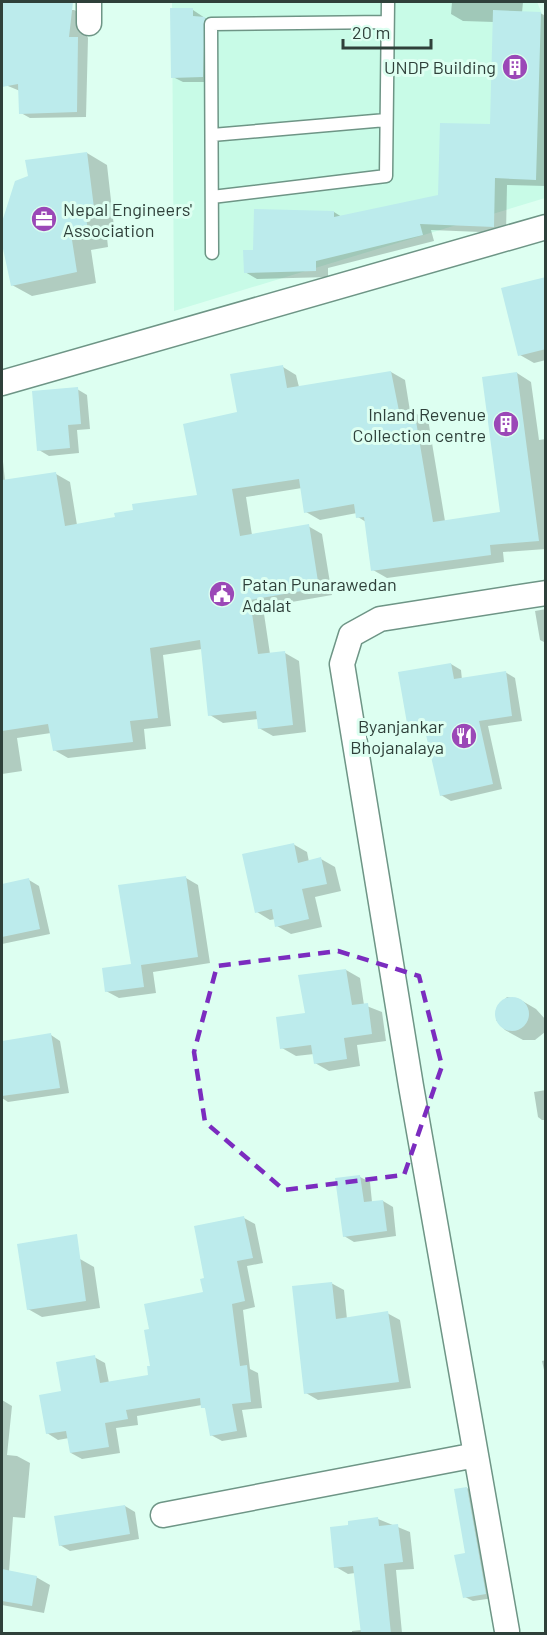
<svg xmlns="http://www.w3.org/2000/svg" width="547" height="1635" font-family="Barlow,sans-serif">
<rect width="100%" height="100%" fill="#ddfff1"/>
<!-- built -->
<path fill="#c8fbe7" d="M172,2H537L546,23L545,198L174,311Z"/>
<!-- shadow -->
<path fill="#0003" d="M19,2H50V10H74L84,15V30L88,38L86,117L30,118L21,113L20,91L8,86Z
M452,2H523L522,13H540L546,16V186L507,185L506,233L431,230L434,241L328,268V277L257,279L245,272L255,251L334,212L342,217L439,196L491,126L494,22L463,21L451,14Z
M193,10L214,24L212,82H183L173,77Z
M87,153L107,165L114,227L106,228L108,247L91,250L96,283L32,296L12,285L2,237V226L16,182Z
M546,278V360L534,363L520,355Z
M283,367L296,375L299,387L391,372L405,380L410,411L428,419L445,521L502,513L517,373L531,382L539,440L546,439V549L503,552L504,562L387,578L373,570L366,522L358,517L357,513L320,520L306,512L302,488L246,497L252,535L308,526L322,534L332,595L263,607L270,654L285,653L299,661L306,732L273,736L259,728L258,719L223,723L210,715L202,649L163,655L171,726L144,729L146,749L68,758L54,750L51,733L17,738L22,771L2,774V452L5,481L56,474L70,482L77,525L117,518L198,496L238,413Z
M77,389L87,395L90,429L77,430L79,453L49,456L39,450Z
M546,609V643L540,640L535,611Z
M451,664L461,670L462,680L505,672L515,678L522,721L488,726L502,789L451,801L441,795L427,732L419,733L409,728Z
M293,844L307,852L309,862L321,859L335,867L341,891L315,897L322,927L291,934L277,926L275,919L270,920L257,912Z
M186,878L198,885L210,963L153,972L156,993L119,998L106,991L132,966Z
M29,880L39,886L50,934L2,944V886Z
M346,970L360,978L364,1005L382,1012L386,1041L357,1045L360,1066L329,1071L315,1063L314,1054L296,1056L282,1048L306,1014Z
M507,997L519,999L536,1009L545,1019V1032L535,1040H523L505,1030L496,1020L497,1007Z
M51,1035L60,1041L69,1093L8,1102L2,1098V1043Z
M546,1090V1120H542L538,1117L534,1092Z
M360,1177L370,1182L372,1202L383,1201L393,1207L396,1236L354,1242L344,1236Z
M244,1218L255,1224L263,1263L247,1266L255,1307L243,1310L250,1369L258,1373L262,1408L242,1410L247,1437L222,1441L211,1435L207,1410L202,1405L137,1416L138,1425L116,1428L120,1453L82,1459L71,1453L69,1438L58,1440L47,1433L63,1393L94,1357L105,1363L109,1383L150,1376L152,1367L205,1293L206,1280Z
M80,1259L94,1267L100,1308L42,1317L28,1309Z
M331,1283L344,1290L347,1319L387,1313L400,1320L411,1388L318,1400L306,1393Z
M546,1360V1379L542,1361Z
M2,1400L12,1406L7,1455L17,1456L30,1463L25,1518L13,1517L9,1572L36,1577L50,1585L44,1613L2,1605Z
M467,1488L475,1493L494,1598L473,1601L465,1597Z
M125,1506L135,1512L139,1539L70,1551L60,1545Z
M378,1519L410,1532L414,1569L396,1570L402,1633L352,1634V1631L362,1630L355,1573L348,1574L336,1567Z"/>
<!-- building -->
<path fill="#bcebec" d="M2,2H73L69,37H78L77,112L19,114L18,84L2,87Z
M170,8H193V16L205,17L203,77L171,78Z
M493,10L541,12L536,180L495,178L494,227L420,224L423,235L316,261V271L244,273L243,250H253L254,209L334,211V217L438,195L440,123L490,124Z
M87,152L95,216L86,217L89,237L72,240L77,272L11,286L2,244V222L15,181L28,176L25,160Z
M546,277V349L518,356L501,288Z
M283,365L287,388L391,371L399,411L414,409L433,522L500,512L482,377L517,372L539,541L490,545L491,555L371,571L364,517L356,518L354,504L304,513L299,479L232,489L240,536L309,524L319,588L250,600L258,654L285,651L293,725L258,729L256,711L208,716L200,640L150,648L158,718L130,721L133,742L53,751L48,724L2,731V480L56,472L65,526L115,517L114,513L133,510L132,504L197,495L183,424L237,412L230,374Z
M78,387L81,424L68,425L70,448L37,451L32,391Z
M451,663L454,679L506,671L512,716L479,721L493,784L440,796L424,726L408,729L398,672Z
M294,843L298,863L321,857L327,884L302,889L309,919L275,927L272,909L255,913L242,854Z
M186,876L198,957L141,965L144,987L105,992L102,968L131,964L118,885Z
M29,878L40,929L2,937V884Z
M346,969L352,1005L368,1003L372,1034L344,1038L347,1059L314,1064L311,1045L280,1049L276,1017L305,1013L298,975Z
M495 1014a17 17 0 1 1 34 0a17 17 0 1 1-34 0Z
M51,1033L60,1088L2,1096V1041Z
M360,1175L364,1202L383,1200L387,1231L343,1237L335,1178Z
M244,1216L253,1258L237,1261L245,1301L232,1304L240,1366L247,1365L251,1402L232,1404L237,1431L210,1436L205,1408H201L200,1398L126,1410L128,1419L105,1423L109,1447L70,1453L66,1431L46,1434L39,1395L61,1391L56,1362L95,1355L100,1383L148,1375L147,1366H150L144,1330L149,1329L144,1304L203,1292L200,1279L204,1278L194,1226Z
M77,1234L86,1301L27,1310L17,1244Z
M332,1282L336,1319L388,1311L399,1382L304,1394L292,1286Z
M467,1487L486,1594L463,1598L454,1555L465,1553L454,1489Z
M125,1505L130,1534L59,1546L54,1516Z
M378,1517L379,1526L398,1524L403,1562L384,1564L391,1634H361L353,1566L334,1568L330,1527L348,1525V1521Z
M2,1569L37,1576L32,1606L2,1601Z"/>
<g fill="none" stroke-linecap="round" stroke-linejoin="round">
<!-- service casing -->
<g stroke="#6e9586" stroke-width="15">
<path id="service" d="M212,135L386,120
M212,197L386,176L388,2
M212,253L211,24L387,22"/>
</g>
<!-- minor casing -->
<g stroke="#6e9586" stroke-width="27">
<path id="minor" d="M89,23V2
M2,383L546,227
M163,1515L476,1455
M507,1631L411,1086L342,664L351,635L380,619L546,593"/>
</g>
<!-- service -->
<use href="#service" stroke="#fff" stroke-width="12"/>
<!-- minor -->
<use href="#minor" stroke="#fff" stroke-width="24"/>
</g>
<!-- marked area -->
<path fill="none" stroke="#7b2cbf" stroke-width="4.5" stroke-dasharray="12 8" stroke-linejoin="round" d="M338,951L419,976L442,1066L404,1175L284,1190L205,1122L194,1052L217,966Z"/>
<!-- icons -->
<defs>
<g id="building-disc" transform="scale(1.35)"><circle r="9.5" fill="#9b48b7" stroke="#ddfff1"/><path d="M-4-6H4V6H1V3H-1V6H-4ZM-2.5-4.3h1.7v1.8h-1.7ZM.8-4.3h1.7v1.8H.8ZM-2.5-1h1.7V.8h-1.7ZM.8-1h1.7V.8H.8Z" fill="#fff"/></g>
<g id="office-disc" transform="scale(1.35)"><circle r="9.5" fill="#9b48b7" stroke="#ddfff1"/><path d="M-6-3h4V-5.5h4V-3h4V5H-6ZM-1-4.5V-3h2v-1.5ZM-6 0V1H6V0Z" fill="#fff"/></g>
<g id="civic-disc" transform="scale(1.35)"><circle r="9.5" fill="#9b48b7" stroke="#ddfff1"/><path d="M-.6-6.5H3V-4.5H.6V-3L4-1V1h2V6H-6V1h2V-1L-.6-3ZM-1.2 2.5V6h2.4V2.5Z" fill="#fff"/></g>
<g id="restaurant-disc" transform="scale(1.35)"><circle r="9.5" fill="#9b48b7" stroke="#ddfff1"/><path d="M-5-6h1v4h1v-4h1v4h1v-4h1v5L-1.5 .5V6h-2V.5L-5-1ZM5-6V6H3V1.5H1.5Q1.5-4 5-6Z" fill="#fff"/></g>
</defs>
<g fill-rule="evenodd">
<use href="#building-disc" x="515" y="67"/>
<use href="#office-disc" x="44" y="219"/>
<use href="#building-disc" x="506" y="424"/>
<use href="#civic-disc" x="222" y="594"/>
<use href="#restaurant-disc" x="464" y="736"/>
</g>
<g text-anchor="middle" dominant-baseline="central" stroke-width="6" stroke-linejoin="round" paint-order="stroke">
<!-- poi labels -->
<g font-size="18" fill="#2f403a" stroke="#ddfff1" text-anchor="end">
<text x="496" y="67">UNDP Building</text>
<text x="63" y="209" text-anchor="start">Nepal Engineers'<tspan x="63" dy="21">Association</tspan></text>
<text x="486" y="414">Inland Revenue<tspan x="486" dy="21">Collection centre</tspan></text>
<text x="242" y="584" text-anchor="start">Patan Punarawedan<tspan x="242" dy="21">Adalat</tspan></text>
<text x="444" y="726">Byanjankar<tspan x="444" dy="21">Bhojanalaya</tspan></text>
</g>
</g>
<!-- border -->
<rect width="547" height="1635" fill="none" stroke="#2f403a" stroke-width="6"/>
<!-- scale -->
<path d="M343 39v9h88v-9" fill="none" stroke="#2f403a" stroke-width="3"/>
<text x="352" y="39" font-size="18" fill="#2f403a" stroke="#ddfff1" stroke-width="4.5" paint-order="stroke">20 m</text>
</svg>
